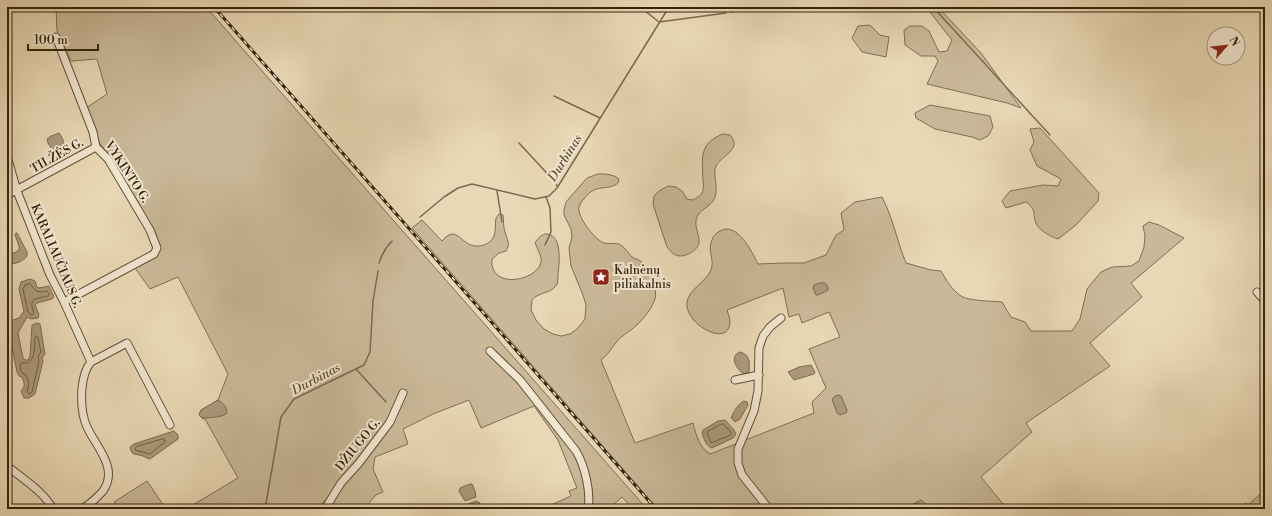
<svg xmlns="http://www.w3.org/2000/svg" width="1272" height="516" font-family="'Libre Bodoni',serif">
<rect width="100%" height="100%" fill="#e9d8b5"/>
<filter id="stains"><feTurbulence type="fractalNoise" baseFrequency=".005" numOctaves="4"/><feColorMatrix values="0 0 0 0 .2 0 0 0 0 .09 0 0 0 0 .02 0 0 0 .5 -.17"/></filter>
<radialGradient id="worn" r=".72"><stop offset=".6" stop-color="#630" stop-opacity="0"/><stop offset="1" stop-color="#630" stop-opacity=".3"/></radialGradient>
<!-- green -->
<path fill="#cab999" stroke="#806e54" d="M56,7H206L647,509H633L622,497L609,509H552L551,505L571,496L569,491L577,488L558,440L534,406L481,428L469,400L433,414L403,429L408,444L375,457L373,469L383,492L376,495L364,509H329L325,500L319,509H186L238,478L205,419H203L199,415L201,410L218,400L228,374L178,277L150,289L135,268L159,252L140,209L110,156L100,144L86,108L107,94L97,59L71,61L57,31Z
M926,7H938L981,53L1021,108L1007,103L927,84L938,61L935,56H921L905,45L904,30L910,26H922L929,31L939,52L947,51L952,40Z
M870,25L880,35L889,37L886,57L862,52L852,38L858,26Z
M930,105L990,116L993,127L988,136L980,140L972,137L935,129L916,118L915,113Z
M1040,128L1099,193L1098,201L1076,225L1058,239C1052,237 1040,231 1037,225C1031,215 1039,212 1026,202L1006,208L1002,201L1010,191L1043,185L1058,186L1061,179L1037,166L1030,150L1034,142L1030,129Z
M723,134L730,135C744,150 718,156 715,169C714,178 718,188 715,197C712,207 698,209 696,220C695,228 699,234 699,241C700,250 683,259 676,255C672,254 670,250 667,247L653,204L654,196L659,191L668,186L676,187L682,191L687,199L693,200C697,198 702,195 703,190C704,187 703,183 703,180C702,158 699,143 723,134Z
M598,174C606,174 613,174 619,179L618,183C607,192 596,182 584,199C582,200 580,204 579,207C577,217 595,240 604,243C609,244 615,243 619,244C625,247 628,253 632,257C636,259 640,260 643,263C650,270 658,290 655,299C651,311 640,323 631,330C627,333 622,336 619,339C611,348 611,352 601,360L635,443L693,423C696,435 699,447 710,454L814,413L812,402L826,388L809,349L840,337L829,312L802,323L799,314L789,317L783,288L727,310C728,314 730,318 730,322C729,349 684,324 687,302C689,289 706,282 711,270C715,260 707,250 712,240C713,236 716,233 720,231C737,221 752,252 758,264L784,263H804L826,255L836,235L844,230L841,213L855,202L882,197C893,218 897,241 906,263L931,270L941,271C946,280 952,290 961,296C968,301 992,301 1002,302L1011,317L1025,322L1031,331H1072L1080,319L1087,289L1101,272L1112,267L1131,266L1139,261L1144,247L1145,236L1143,226L1149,222L1159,225L1184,238L1131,283L1142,297L1090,343L1110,366L1026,423L1032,432L981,477L1007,509H928L927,505L918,501L906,509H658L412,228L422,220L442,241C445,238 447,235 452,234C458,234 462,240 467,243C475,249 490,246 494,236C496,231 495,223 496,218L499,214L503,215C504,221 503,227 505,232C507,240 511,243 506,251L499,253L492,259C489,293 545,279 541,258C540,253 537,248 535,243C538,238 542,234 547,234C563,236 559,264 558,275C558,277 558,282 557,284C554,291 545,292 539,295C536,296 534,298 532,300L531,310L536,320L544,329L553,334L561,336L570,334L577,329L585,319L586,305L583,295L571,266L569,248L572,237L571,229L564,215V210L566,202L587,178Z
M147,481L166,509H118L114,502Z
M1265,490V509H1239L1246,503L1248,505Z"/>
<!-- water -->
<path fill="#ac9a7c" stroke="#7c6a50" d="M59,133C65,140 65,148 62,156H56L48,143L47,139L51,136Z
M16,233H17L27,252V256C23,262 14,264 7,265V256L16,252L19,250V246L15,235Z
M30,279L35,281L37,287L39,288L49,286L54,297L52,299L37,303L35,305L39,315L38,318L31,319L27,317L18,333L23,358L25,360H28L30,356L32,325L37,323L40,324L45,354L42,358L43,361L35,394L29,398H24L21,391C26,386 24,383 22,377L19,376L17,372L9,332L10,324L13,320L19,318L24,311L19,289L21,282Z
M819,283H825L828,287V290L818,295H816L813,288L814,285Z
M740,352C750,355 750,362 749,371V372L744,374C736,369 729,356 740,352Z
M811,365L815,372L814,374L794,380L788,372L799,367Z
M839,395L841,396L847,410L846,413L840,415L837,413L832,399L835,396Z
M218,400C223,403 229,408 226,414C222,417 205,419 201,417L199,415L201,410Z
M744,401L747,402L748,405L740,419L735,422L731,418C734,411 738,404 744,401Z
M725,420L734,430L736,434L733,438L712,448C706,446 704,439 702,433L703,430L718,421Z
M174,431L178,435V439L150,459C147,458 145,457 143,456C135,453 132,457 130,447L134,444Z
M470,484H472L475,491L476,497L465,501L459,491L460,488Z
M921,500L927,505L928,509H906Z
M476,501L480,503L481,509H468V504Z"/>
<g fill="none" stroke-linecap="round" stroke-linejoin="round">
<!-- shore -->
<path stroke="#705e45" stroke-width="1" d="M30,284C37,291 35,293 47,291L49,294L48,296C35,299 28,298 34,313L32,315L28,312L23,289L25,285Z
M36,336L38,337L41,352L38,356L39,361L32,392L29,394L27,391L29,383L26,375L21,372L20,365L21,363H28C36,358 34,346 35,338Z
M723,424L731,432V435L711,443L707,432L719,425Z
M163,439L165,440V442L150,454L135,450L136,447Z"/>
<!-- stream -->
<path stroke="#7c6a50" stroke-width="1.5" d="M640,7L659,22L726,13
M933,7L1050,135
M732,12L740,7
M554,96L600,118
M519,143L555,182L557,186
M497,191L502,222
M420,217L444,197L458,188L472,184L535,199L549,196L557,188L669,7
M545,245L551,232L550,208L546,197
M379,263C382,254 385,248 392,241
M356,369L386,402
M265,509L281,417L294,399L364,365L370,352L373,301L378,271"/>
<!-- minor casing -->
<g stroke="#625038" stroke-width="9">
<path id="minor" d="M56,37L93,132L96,147L108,159L150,230L157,248L154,254L64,302
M7,156L17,191L50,275L64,302L91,362
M7,195L96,147
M1257,292L1265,301
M490,351L520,380L576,451C585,466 591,492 588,509
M735,380L759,375
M7,466C23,479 43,491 53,509
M82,509C90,504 97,498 103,491C119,468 96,447 87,427C81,414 81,401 82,388C83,378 85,369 91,362L127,343L170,425
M325,509L341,483L359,463L390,422L403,393
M769,509L742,475L738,463V449L754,411L758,391L759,348L763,336L770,327L781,318"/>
</g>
<!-- minor -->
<use href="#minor" stroke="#f1e6cf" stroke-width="7"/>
<!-- rail casing -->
<g stroke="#35230e" stroke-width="3">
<path id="rail" d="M214,7L656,509"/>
</g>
<!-- rail -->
<use href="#rail" stroke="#f1e6cf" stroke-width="1.5" stroke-dasharray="4.5" stroke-linecap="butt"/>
</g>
<!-- icons -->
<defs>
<g id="sight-square" transform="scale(0.9)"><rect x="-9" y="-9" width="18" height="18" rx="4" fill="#8f2418" stroke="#f1e6cf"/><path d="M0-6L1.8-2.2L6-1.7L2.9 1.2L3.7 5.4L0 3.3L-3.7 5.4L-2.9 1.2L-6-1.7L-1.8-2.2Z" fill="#fff"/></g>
</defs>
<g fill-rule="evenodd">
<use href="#sight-square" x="601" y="277"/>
</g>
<g text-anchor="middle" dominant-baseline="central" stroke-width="4" stroke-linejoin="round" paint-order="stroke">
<!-- street labels -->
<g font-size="12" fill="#35230e" stroke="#f1e6cf">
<text transform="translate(57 156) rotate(-29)">TILŽĖS G.</text>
<text transform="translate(127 172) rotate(57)">VYKINTO G.</text>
<text transform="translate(56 256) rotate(67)">KARALIAUČIAUS G.</text>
<text transform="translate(358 445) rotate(-51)">DŽIUGO G.</text>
</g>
<!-- poi labels -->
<g font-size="12" fill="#35230e" stroke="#f1e6cf" text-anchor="start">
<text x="614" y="270">Kalnėnų<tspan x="614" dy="14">piliakalnis</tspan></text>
</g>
<!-- water labels -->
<g font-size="13" font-style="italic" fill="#5f4d34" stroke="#f1e6cf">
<text transform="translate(565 158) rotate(-58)">Durbinas</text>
<text transform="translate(316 379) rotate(-28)">Durbinas</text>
</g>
</g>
<!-- margin -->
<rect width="1272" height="516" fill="none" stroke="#e9d8b5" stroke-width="24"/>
<rect x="8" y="8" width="1256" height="500" fill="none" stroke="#35230e" stroke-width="2"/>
<rect x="12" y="12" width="1248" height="492" fill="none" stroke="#35230e"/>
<!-- north arrow -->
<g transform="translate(1226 46) rotate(62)"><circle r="19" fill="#f1e6cf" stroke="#a69882"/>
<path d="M0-3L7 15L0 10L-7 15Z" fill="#8f2418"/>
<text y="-6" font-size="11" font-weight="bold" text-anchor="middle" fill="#35230e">N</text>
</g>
<!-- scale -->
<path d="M28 44v6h70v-6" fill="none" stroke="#35230e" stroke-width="2"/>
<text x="34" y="44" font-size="12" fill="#35230e" stroke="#f1e6cf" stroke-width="3" paint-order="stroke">100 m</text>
<rect width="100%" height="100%" filter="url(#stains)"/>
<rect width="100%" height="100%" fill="url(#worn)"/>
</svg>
